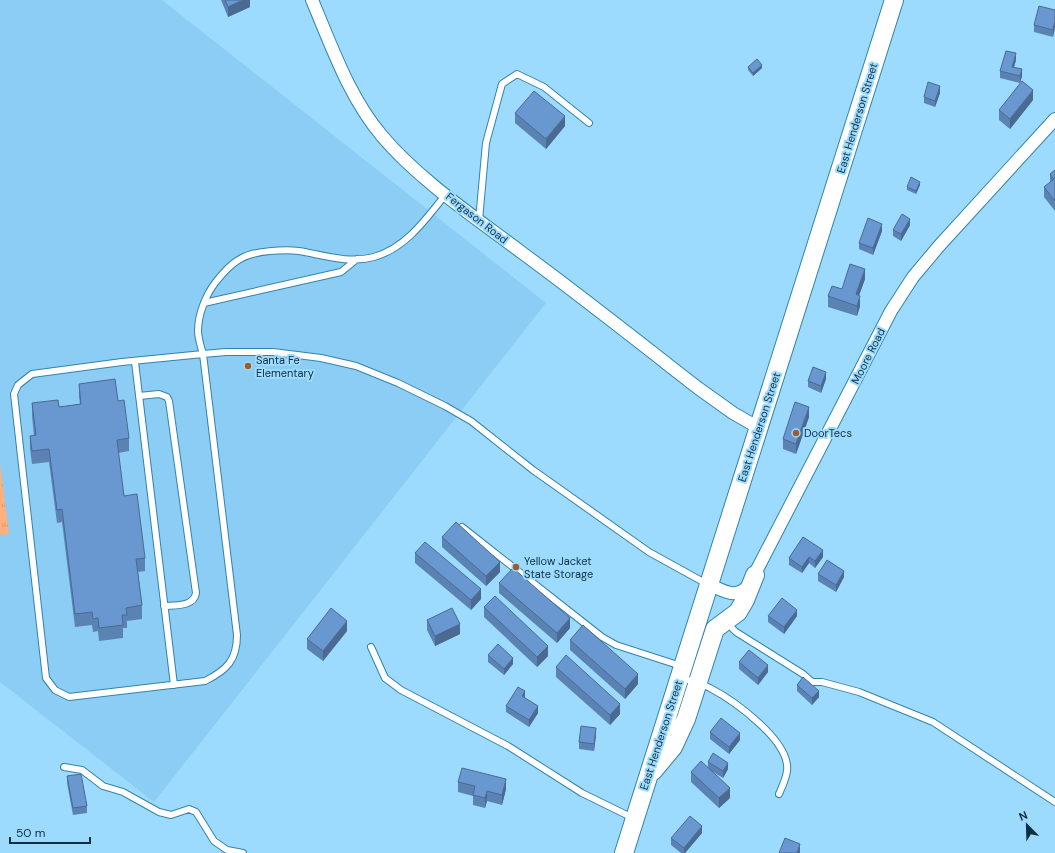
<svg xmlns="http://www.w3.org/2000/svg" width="1055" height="853" font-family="'DM Sans',sans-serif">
<defs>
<pattern id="park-tufts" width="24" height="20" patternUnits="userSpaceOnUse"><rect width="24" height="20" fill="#fdaf7c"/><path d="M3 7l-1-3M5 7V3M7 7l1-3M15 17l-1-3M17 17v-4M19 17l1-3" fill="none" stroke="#d8976c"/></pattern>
</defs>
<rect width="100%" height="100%" fill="#9ddbfe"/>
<!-- built -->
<path fill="#8bcdf4" d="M0,0H162L546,303L154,802L0,682Z"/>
<!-- park -->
<path fill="url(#park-tufts)" d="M0,463L9,534L0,535Z"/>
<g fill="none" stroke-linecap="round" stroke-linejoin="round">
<!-- lane casing -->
<g stroke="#3283ab" stroke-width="8">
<path id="lane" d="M446,194C426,219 406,248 374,257C349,264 323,255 299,251C284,249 254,251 242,258C231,263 222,274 215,283C206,295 198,314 198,331C198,338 201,347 203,354L226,352H273L321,358L356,366L398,383L445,406L471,421L533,470L649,552L707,584
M479,220L486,143L502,84L517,74L544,87L589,123
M204,303L341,272L357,259
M203,354L237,635C237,660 227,670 205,681L69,697L55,690L46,678L14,394L18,385L32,374L122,362Z
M135,362L174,685
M139,396L159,394L167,397L169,401L196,593C194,607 175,605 164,606
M462,527L602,637L616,645L681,666
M726,622L736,632L803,674L812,682H822L859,692L933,722L1055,802
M371,647L385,678L401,690L508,746L582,793L633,818
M681,678C690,681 701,683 710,688C733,700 791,741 787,771C786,779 782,787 779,794
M64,767L82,770L103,786L123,792L159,812L171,815L189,809L196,812L214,841L227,850L243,853"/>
</g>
<!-- street casing -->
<g stroke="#3283ab" stroke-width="14">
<path id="street" d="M312,0C332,47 349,97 382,136C418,179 476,218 521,252C581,296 639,342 698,388L733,413L759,428
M708,584C725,591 735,600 749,585L891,311L913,277L939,246L1055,119"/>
</g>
<!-- primary casing -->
<g stroke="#3283ab" stroke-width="20">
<path id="primary" d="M653,771L673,747L686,719L715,629L738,612L745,600L755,575
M624,853L894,0"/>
</g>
<!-- lane -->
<use href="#lane" stroke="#fff" stroke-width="6"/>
<!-- street -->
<use href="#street" stroke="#fff" stroke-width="12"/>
<!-- primary -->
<use href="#primary" stroke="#fff" stroke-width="18"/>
</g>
<!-- wall -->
<path fill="#5a83b4" d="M221,0H250V7L228,17Z
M1055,10L1053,37L1034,32V25Z
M1016,60L1014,67L1022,76L1020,83L1000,78V71Z
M748,67L762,68L753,76L748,70Z
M940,93L935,107L924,103V97Z
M1033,100L1010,129L999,120V110Z
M515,113L565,126L546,149L515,123Z
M1055,170V211L1044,197V187L1050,182V174Z
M920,185L916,194L907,190V187Z
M910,225L901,241L893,236V230Z
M882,231L873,255L859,249V243Z
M865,279L859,295L860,306L857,316L828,307V296L842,289Z
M826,379L821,393L808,387V381Z
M79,384L118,401L129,438V451L118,453L124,496L145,558V571L138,572L142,605V619L127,621V628H123V638L99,641L98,631L93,632L92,625L75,627L62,522L57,523L49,462L32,464L30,449V436H34L32,416V403L59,407L80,404L79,397Z
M809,417L796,454L783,449V439Z
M442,537L500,572L486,586L442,547Z
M803,537L823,557L815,568L809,563L802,573L789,565V558Z
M415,553L481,599L471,610L415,563Z
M818,574L844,577L836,592L818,581Z
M499,583L570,628L557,643L499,593Z
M484,607L548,656L537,667L484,617Z
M768,616H797L784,634L768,622Z
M427,620L460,634L435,646L427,630Z
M347,631L323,661L307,649V639Z
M570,640L638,684L625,699L570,650Z
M488,655L513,664L504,675L488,662Z
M739,662L768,672L758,685L739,669Z
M556,667L620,714L610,725L556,677Z
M797,685L819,697L812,705L797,691Z
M525,698L538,713L529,727L506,712V706Z
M710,732L740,740L729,754L710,739Z
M596,735L594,751L579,749V742Z
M708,762L728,769L723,778L713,772L730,798L719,808L691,782V772L708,767Z
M67,776L87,806V813L73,815L67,783Z
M458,782L506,789L502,805L487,801L485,808L473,805V796L458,792Z
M702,833L685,853H681L671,845V838Z"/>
<!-- shaded-wall -->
<path fill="#4a6a92" d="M243,0H250V7L228,17V7Z
M1055,21V28L1053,37V30Z
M1016,53V60L1012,74V67Z
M762,65V68L753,76V73Z
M1022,69V76L1020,83V76Z
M940,86V93L935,107V101Z
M1033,90V100L1010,129V119Z
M565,116V126L546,149V139Z
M920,182V185L916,194V191Z
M910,219V225L901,241V234Z
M882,224V231L873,255V248Z
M865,269V279L856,304V294Z
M860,296V306L857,316V306Z
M826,372V379L821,393V386Z
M809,407V417L796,454V444Z
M823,550V557L815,568V561Z
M809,557V563L802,573V567Z
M500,562V572L486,586V576Z
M844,571V577L836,592V585Z
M481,589V599L471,610V600Z
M797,610V616L784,634V627Z
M570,618V628L557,643V633Z
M347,621V631L323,661V651Z
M460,624V634L435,646V636Z
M548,646V656L537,667V657Z
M513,658V664L504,675V669Z
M768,665V672L758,685V678Z
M638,674V684L625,699V689Z
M525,691V698L522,696Z
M819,691V697L812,705V698Z
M620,704V714L610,725V715Z
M538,706V713L529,727V720Z
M596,728V735L594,751V744Z
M740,733V740L729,754V747Z
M728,763V769L723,778V771Z
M506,779V789L502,805V795Z
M730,788V798L719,808V798Z
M487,791V801L485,808V798Z
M702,826V833L685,853H684V848Z
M800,844V853H797Z"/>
<!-- building -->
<path fill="#6998d1" stroke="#4a6a92" d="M225,0H243L228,7Z
M1039,6L1055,10V21L1053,30L1034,25Z
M1006,51L1016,53L1012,67L1022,69L1020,76L1000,71Z
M757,59L762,65L753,73L748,67Z
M1022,81L1033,90L1010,119L999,110Z
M928,82L940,86L935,101L924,97Z
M534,91L565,116L546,139L515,113Z
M1055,170V201L1044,187L1054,179L1050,174Z
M911,177L920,182L916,191L907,187Z
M902,214L910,219L901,234L893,230Z
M868,218L882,224L873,248L859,243Z
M850,264L865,269L856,294L860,296L857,306L828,296L832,286L842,289Z
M813,367L826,372L821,386L808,381Z
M115,379L118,401L124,400L129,438L117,440L124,496L137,494L145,558L136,559L142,605L126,608L127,615H122L123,625L99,628L98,618L93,619L92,612L75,614L62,509L57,510L49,449L32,451L30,436L36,435L32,403L58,400L59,407L81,404L79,384Z
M795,402L809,407L796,444L783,439Z
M456,522L500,562L486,576L442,537Z
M803,537L823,550L815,561L809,557L802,567L789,558Z
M425,542L481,589L471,600L415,553Z
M827,560L844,571L836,585L818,574Z
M513,568L570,618L557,633L499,583Z
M495,596L548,646L537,657L484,607Z
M782,598L797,610L784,627L768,616Z
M331,608L347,621L323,651L307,639Z
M452,608L460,624L435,636L427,620Z
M583,625L638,674L625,689L570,640Z
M498,644L513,658L504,669L488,655Z
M749,650L768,665L758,678L739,662Z
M566,655L620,704L610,715L556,667Z
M803,677L819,691L812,698L797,685Z
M518,687L525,691L522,696L538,706L529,720L506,706Z
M721,718L740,733L729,747L710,732Z
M581,726L596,728L594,744L579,742Z
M713,753L728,763L723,771L708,762Z
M701,761L730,788L719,798L691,772Z
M462,768L506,779L502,795L487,791L485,798L473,795L475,786L458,782Z
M81,774L87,806L73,808L67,776Z
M690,816L702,826L684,848L671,838Z
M785,838L800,844L797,853H779Z"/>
<!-- markers -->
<g fill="#a05d2c" stroke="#9ddbfe" stroke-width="1.5">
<circle cx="248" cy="366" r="4"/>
<circle cx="796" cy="433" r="4"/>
<circle cx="516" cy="567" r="4"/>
</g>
<g text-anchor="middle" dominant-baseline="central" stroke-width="4" stroke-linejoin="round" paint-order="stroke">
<!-- street labels -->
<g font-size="11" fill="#0e2f40" stroke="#9ddbfe">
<text transform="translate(857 118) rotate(-73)">East Henderson Street</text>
<text transform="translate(477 218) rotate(38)">Fergason Road</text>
<text transform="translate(868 356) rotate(-63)">Moore Road</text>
<text transform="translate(759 427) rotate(-72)">East Henderson Street</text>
<text transform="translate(661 735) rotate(-72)">East Henderson Street</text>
</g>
<!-- poi labels -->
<g font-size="11" fill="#0e2f40" stroke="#9ddbfe" text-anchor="start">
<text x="256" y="360">Santa Fe<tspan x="256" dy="13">Elementary</tspan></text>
<text x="804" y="433">DoorTecs</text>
<text x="524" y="561">Yellow Jacket<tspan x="524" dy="13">State Storage</tspan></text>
</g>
</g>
<!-- north arrow -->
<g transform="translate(1027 825) rotate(337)" stroke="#9ddbfe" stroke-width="3" paint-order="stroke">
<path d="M0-3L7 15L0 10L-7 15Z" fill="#0e2f40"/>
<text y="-6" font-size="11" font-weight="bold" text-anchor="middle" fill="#0e2f40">N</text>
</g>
<!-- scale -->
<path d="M10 837v6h80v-6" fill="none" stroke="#0e2f40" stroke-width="2"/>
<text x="16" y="837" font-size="12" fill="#0e2f40" stroke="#9ddbfe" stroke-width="3" paint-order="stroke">50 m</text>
</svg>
